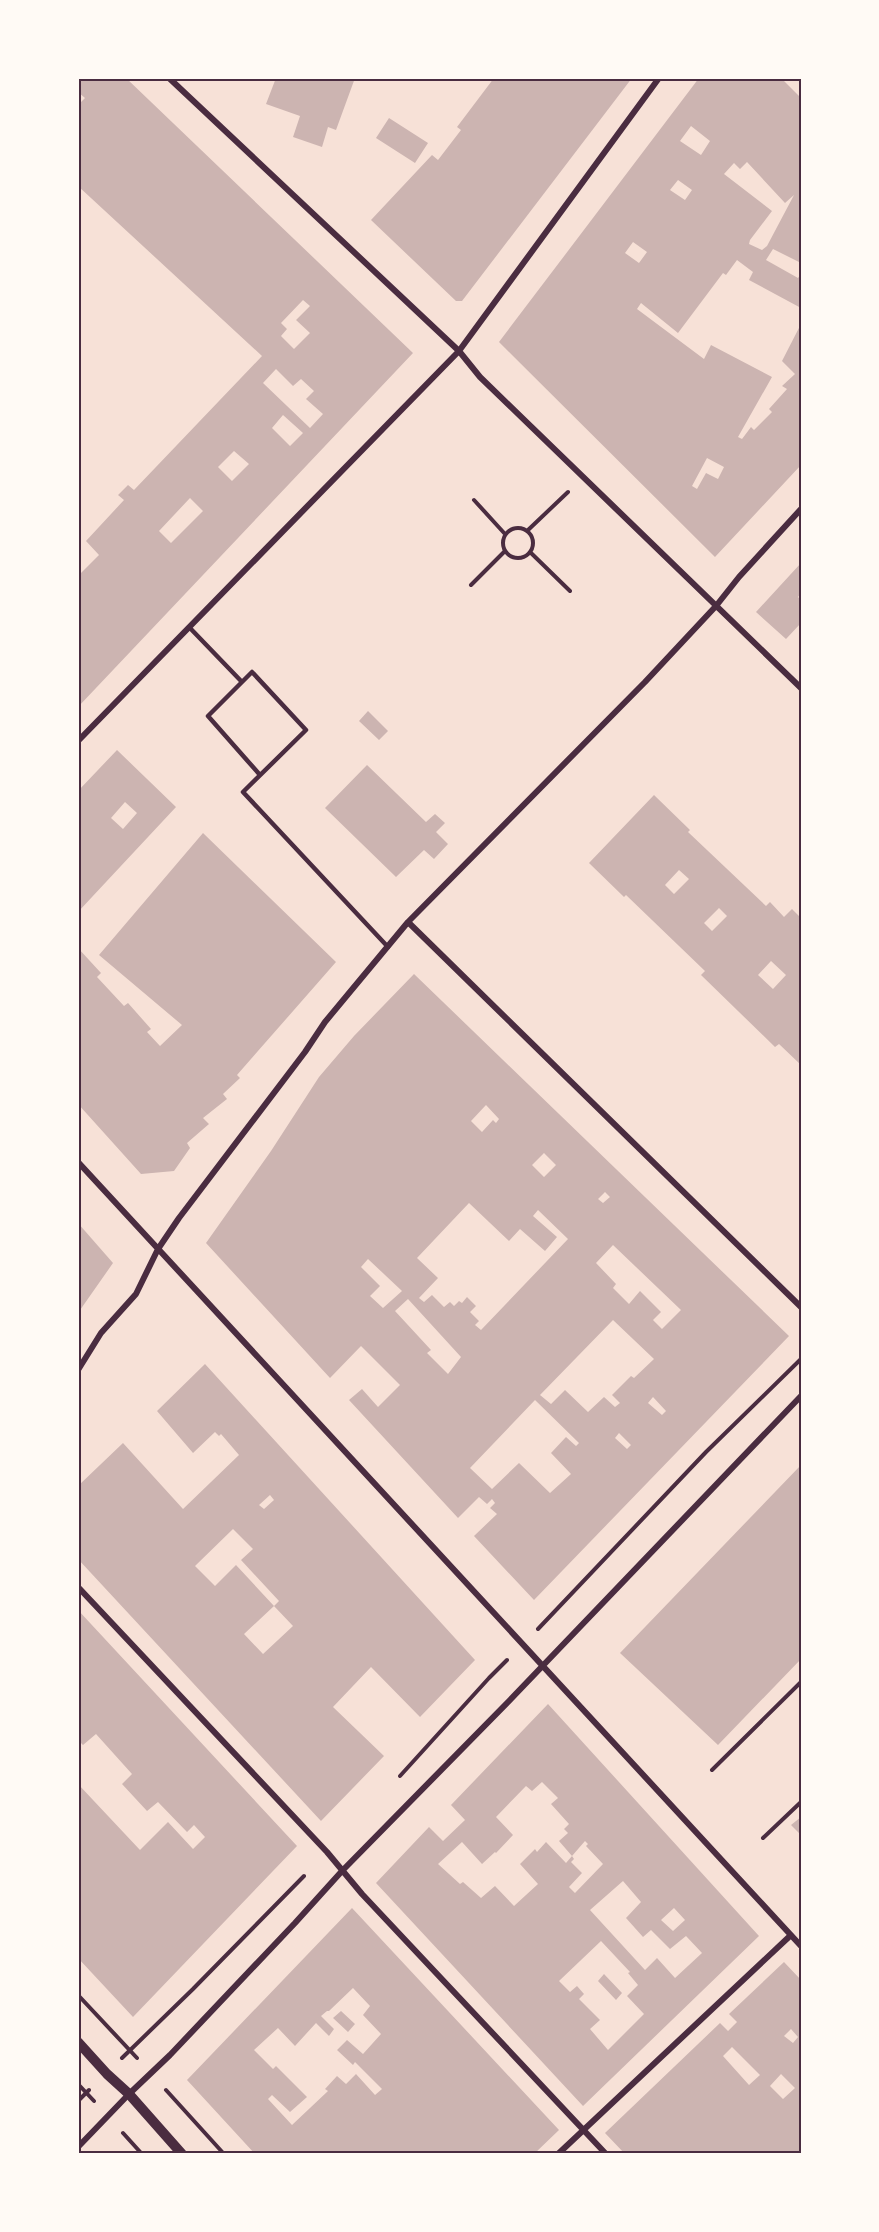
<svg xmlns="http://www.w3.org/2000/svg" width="879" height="2232" font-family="'Public Sans',sans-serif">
<rect width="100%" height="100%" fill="#f7e1d7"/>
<!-- building -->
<path fill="#ccb4b1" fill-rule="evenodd" d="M78,78H126L413,353L78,707V576L99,555L86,541L124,500L118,495L128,485L134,490L262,356L78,186V105L85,98L78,92ZM303,300L310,306L296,320L310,333L294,349L281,336L287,329L281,323ZM276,369L293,386L301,379L314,391L306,399L323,414L310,428L263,383ZM283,415L303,433L290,446L272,428ZM234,451L249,464L232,481L218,467ZM190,498L203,511L171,543L159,531Z
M276,78H355L336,130L328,127L322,147L293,137L300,116L266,104Z
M494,78H632L462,301H456L371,220L432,155L438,160L461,130L457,127Z
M699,78H781L801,98V263L773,249L766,260L798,278L801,274V308L749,280L753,272L737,260L726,275L723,273L678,333L641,303L637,309L704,359L711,345L772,377L738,437L742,439L751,427L754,430L772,412L769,409L787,389L782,386L795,374L782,361L801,324V465L715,557L499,342ZM691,126L710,141L701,155L680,141ZM747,162L785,203L794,195L767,246L762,250L749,244L750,240L772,211L724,174L734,163L740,169ZM678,180L692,190L685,200L670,190ZM633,242L647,252L639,263L625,253ZM707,458L724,467L718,479L706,473L697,489L692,486Z
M389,118L428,143L415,163L376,138Z
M801,563V593L798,597L801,600V623L786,639L756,612Z
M368,711L388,731L379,740L359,721Z
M117,750L176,807L78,912V879L80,876L78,874V791ZM125,802L137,813L123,829L111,818Z
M367,765L426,822L435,814L445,823L436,832L448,844L434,859L424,850L396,877L325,808Z
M654,795L690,830L688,832L766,906L770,902L784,917L792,909L801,918V1065L779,1044L775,1047L701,975L705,971L626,895L624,897L589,863ZM679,870L689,879L674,894L665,885ZM719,908L727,916L712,931L704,923ZM771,961L786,975L773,989L758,975Z
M203,833L336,962L237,1075L240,1078L223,1094L227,1099L203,1118L209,1124L187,1143L190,1148L174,1171L141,1174L78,1104V948L101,973L97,977L124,1006L128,1003L151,1029L147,1032L160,1046L182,1025L99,955Z
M414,974L789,1336L534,1600L474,1536L497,1514L490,1508L495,1503L492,1499L487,1504L479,1497L458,1518L349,1400L362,1389L378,1407L400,1385L361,1346L330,1378L206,1243L271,1151L319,1077L354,1036ZM486,1105L499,1119L496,1123L493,1120L482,1132L471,1121ZM544,1153L556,1165L544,1177L532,1165ZM605,1192L610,1197L603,1203L598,1199ZM469,1203L509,1241L520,1229L545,1251L557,1237L533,1216L538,1210L568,1239L481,1330L475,1325L479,1321L470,1312L476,1306L467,1297L462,1303L459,1301L454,1306L450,1302L444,1307L432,1295L424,1302L419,1298L438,1278L417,1258ZM613,1245L681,1310L662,1329L653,1320L661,1312L640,1291L629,1304L613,1288L616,1284L596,1263ZM368,1259L402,1291L383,1308L370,1296L380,1286L361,1267ZM408,1299L461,1357L448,1374L427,1353L431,1350L395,1311ZM613,1320L654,1359L634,1378L631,1376L612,1395L620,1403L615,1407L604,1397L588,1412L565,1390L551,1404L540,1395ZM653,1397L666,1411L662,1415L648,1403ZM535,1400L579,1443L576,1446L566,1437L551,1453L571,1474L550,1493L519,1463L492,1489L470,1468ZM619,1433L631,1445L627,1449L615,1438Z
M78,1223L113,1263L78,1313Z
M205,1364L475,1660L420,1717L371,1667L333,1707L384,1756L321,1821L78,1559V1486L123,1443L183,1509L239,1455L221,1434L219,1436L215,1432L193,1453L157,1411ZM270,1495L274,1500L264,1509L259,1505ZM233,1529L253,1549L241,1560L279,1601L274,1606L293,1626L263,1654L244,1634L274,1606L236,1565L215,1586L195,1566Z
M801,1465V1659L718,1745L620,1653Z
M78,1610L297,1846L133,2017L78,1958V1784L140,1850L168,1822L193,1849L205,1837L194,1825L187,1832L158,1802L147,1811L122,1784L132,1774L96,1734L83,1745L78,1740Z
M548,1704L759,1936L583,2106L376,1883L429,1827L443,1841L465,1820L451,1805ZM542,1782L558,1798L551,1804L569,1824L564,1829L568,1833L559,1841L572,1856L585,1841L588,1844L586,1846L603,1864L575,1893L569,1887L582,1873L571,1862L574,1859L572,1856L566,1863L546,1842L537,1852L535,1849L520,1864L538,1884L514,1906L495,1886L481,1898L463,1882L460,1884L438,1864L462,1842L482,1864L495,1852L496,1853L513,1835L496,1817L526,1786L532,1791ZM623,1881L641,1902L626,1918L643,1937L651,1930L670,1949L686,1936L702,1953L675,1978L657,1958L645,1970L590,1910ZM674,1908L685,1920L673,1931L661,1920ZM601,1941L630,1972L628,1973L638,1985L627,1996L644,2014L608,2050L590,2029L600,2020L579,1999L584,1994L577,1986L570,1992L559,1981Z
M801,1817V1835L791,1825Z
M352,1908L559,2130L534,2154H255L187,2080ZM353,1988L370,2006L363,2015L381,2034L363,2054L347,2040L337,2050L353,2065L355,2062L382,2089L375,2095L356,2074L346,2084L337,2076L325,2089L328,2091L292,2125L268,2099L272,2095L290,2112L307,2097L276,2066L273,2069L254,2050L278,2028L295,2046L316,2023L329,2036L334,2029L321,2016L327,2011H329Z
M784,1962L801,1980V2154H625L605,2133L720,2023L728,2031L737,2022L729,2014ZM791,2029L798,2037L793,2043L784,2036ZM732,2047L760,2075L749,2085L723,2056ZM781,2074L795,2088L783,2099L770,2086Z
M604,1974L622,1993L616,2000L598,1981Z
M341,2011L355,2024L348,2032L333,2018Z"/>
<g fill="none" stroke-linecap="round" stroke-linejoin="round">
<!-- path -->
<path stroke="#4a2c40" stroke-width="4" d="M474,500L505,534
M503 543a15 15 0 1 1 30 0a15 15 0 1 1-30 0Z
M527,531L568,492
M530,552L570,591
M471,585L505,551
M538,1629L706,1452L801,1359
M712,1770L801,1682
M400,1776L489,1678L507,1660
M763,1838L801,1802
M78,1995L137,2058
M122,2058L193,1989L304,1876
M78,2084L94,2101
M166,2090L224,2154
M78,2101L89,2090
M123,2133L142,2154"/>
<!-- service -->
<path stroke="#4a2c40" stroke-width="4.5" d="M189,627L242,682
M260,775L208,716L252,672L306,730L243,792L388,947"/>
<!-- minor -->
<path stroke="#4a2c40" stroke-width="6" d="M169,78L459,351L480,377L801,688
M78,741L459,351L659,78
M408,922L801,1307
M78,1162L801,1946
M78,1370L101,1333L136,1294L158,1249L179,1218L305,1052L325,1022L408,922L645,682L716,606L739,577L801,509
M78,1587L327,1852L362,1894L606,2154
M78,2147L129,2094L170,2055L295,1923L342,1871L510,1700L801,1396
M558,2154L791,1935"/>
<!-- tertiary -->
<path stroke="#4a2c40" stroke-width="10" d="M78,2042L107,2074L129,2094L182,2154"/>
</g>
<!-- border -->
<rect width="879" height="2232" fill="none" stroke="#fffaf5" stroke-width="159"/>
<rect x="80" y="80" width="720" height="2072" fill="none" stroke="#4a2c40" stroke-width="2"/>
</svg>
